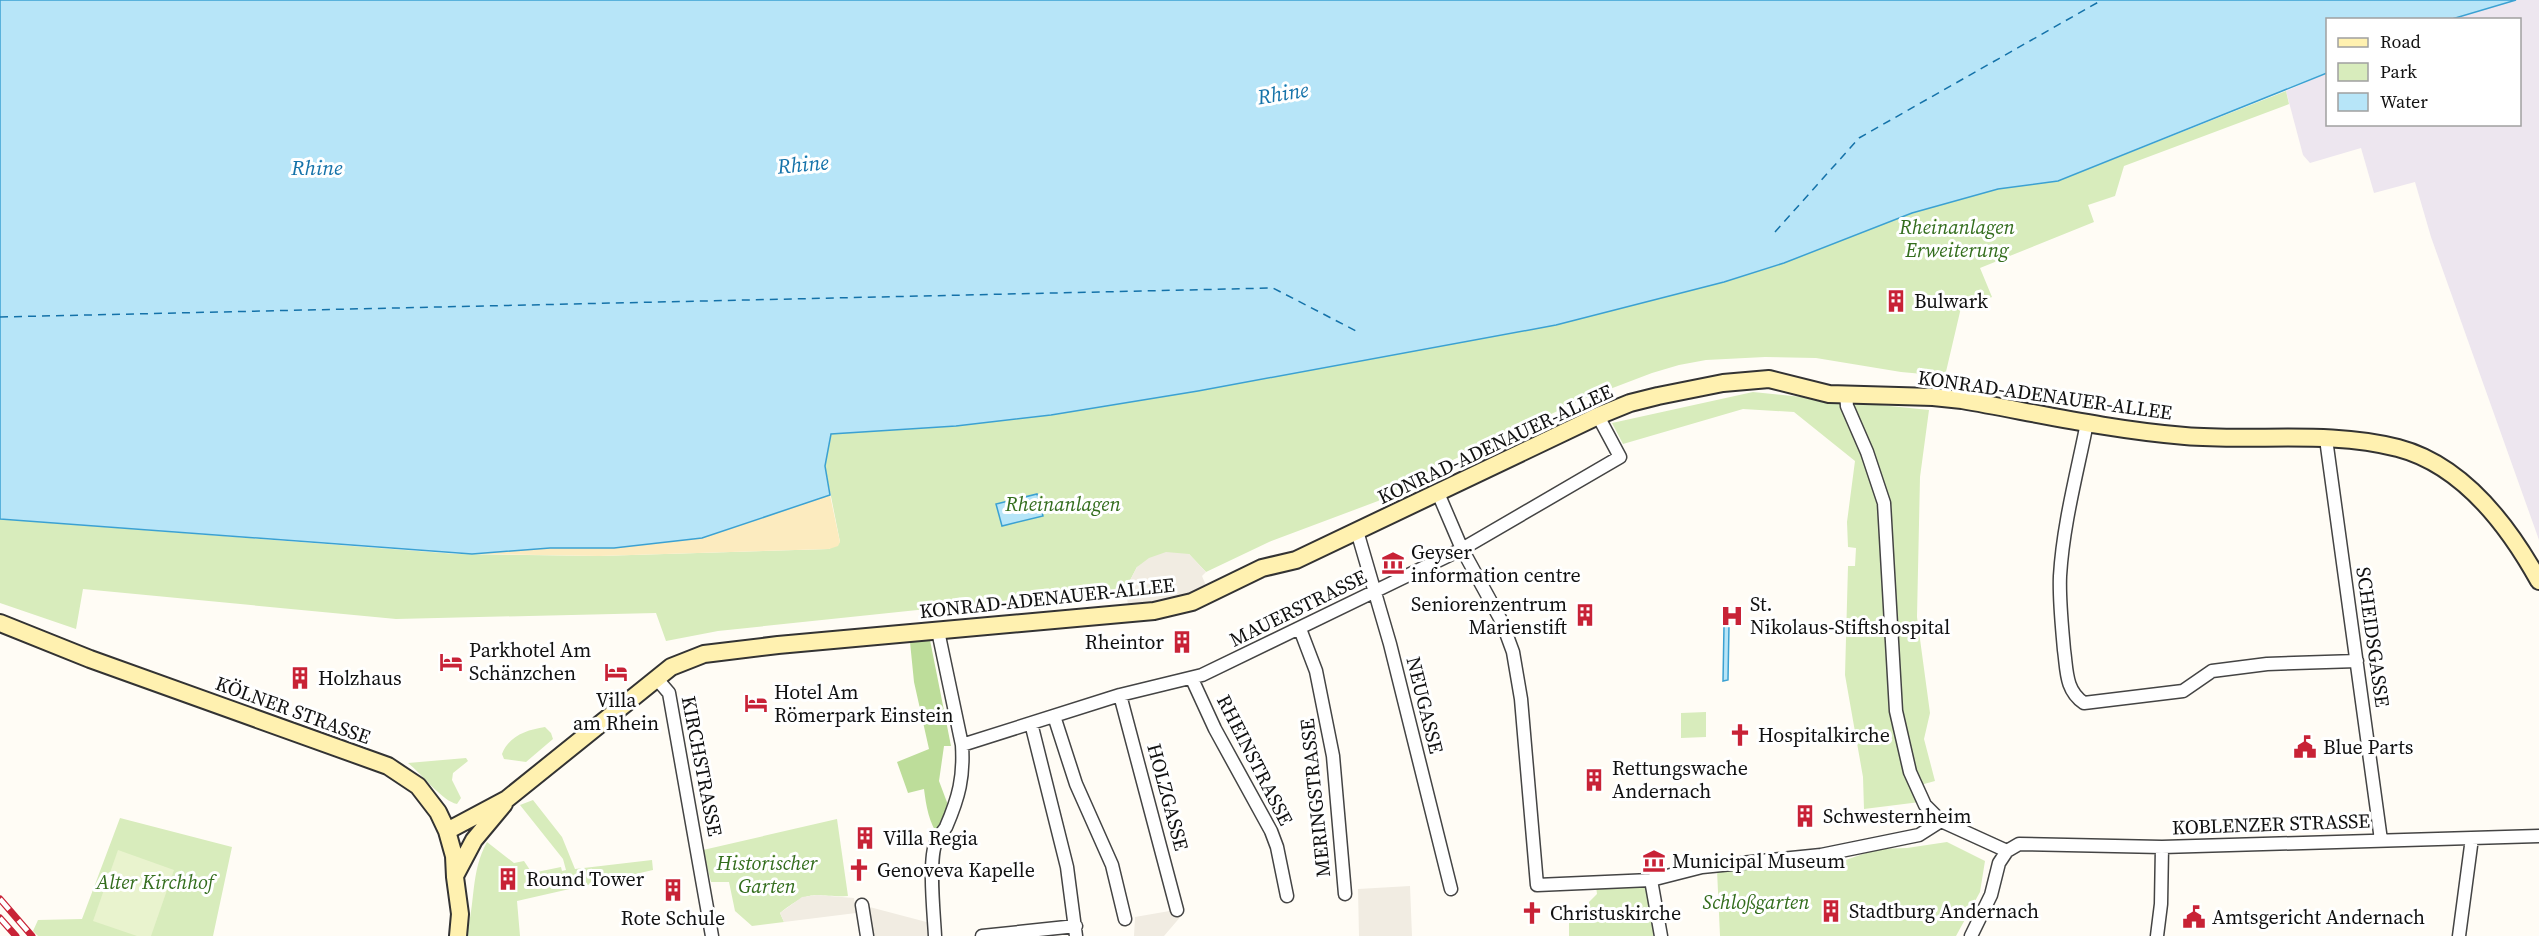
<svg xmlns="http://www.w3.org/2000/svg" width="2539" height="936" font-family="'Source Serif 4',serif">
<rect width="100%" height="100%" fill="#fffcf5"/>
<!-- industrial -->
<path fill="#ede6ef" d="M2516,0H2539V540L2431,237L2415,182L2374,193L2361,148L2310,163L2303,155L2286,91L2327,73L2328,124H2520V20L2452,19Z"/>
<!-- green -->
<path fill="#d8ecbc" d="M2286,91L2289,104L2124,166L2115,196L2088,205L2094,222L1980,268L1992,297L1980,302L1963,299L1945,376L1901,372L1816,358L1765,357L1706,360L1679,365L1652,373L1581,400L1427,472L1378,501L1269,542L1206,572L1189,554L1137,567L1126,588L718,631L666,641L656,613L396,619L83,589L76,629L0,603V519L457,554L599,556L829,549L840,542L825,466L831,434L956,426L1051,415L1198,391L1365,360L1724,282L1784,263L1912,213L1998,189L2058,181Z
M1753,392L1929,410L1920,477L1917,617L1930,713L1924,739L1935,781L1913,787L1920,802L1864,809L1863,777L1845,675L1848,566H1855L1856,548L1848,547L1847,522L1855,461L1794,412L1743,409L1623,444L1612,423Z
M1706,712V737L1681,738V713Z
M545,727L551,733L553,739L526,762L504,759L502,754C509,736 526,730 545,727Z
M466,758L468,761L453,773L452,780L461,798L457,804C442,801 423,775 408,763Z
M533,800L562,837L575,869L652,860L653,870L517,901L520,936H466C476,902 470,873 487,842L514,863L524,861L532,873L561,867L562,871L566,870L563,859L520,805Z
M120,818L232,847L213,936H38L33,931L38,920L82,919Z
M837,819L848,896C810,898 814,887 780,913L784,922L752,926L735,911L729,882H711L703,850Z
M1947,842L1985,861L1980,892L1956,936H1720L1717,870L1784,868L1843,861L1877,849L1907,848Z
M1645,885L1654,936H1569V916L1582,918L1590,911L1589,902L1597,894L1596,886Z"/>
<!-- forest -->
<path fill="#bddd9a" d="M930,640L951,746H944L939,781L951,813L939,836C929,824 926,805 924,789L908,793L897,762L929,749L914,682L910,642Z"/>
<!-- sand -->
<path fill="#fcebbf" d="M830,495L840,542L838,546L829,549L599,556L472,554L550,548H614L702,538Z"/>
<!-- pitch -->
<path fill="#e9f3ce" d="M118,850L174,870L151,936H137L93,921Z"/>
<!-- plaza -->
<path fill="#f1ece2" d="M1166,552L1189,554L1206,572L1202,576L1207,588L1156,604L1128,606L1126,588L1137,567L1149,558Z
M1410,886L1412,936H1359L1358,889Z
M817,895L854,898L856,913L784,922L780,913L802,897Z
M862,905L934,924L935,936H867Z
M1181,909L1182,915L1164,936H1134L1135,917Z"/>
<!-- water -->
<path fill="#b7e5f8" stroke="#3ba1d2" stroke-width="1.5" d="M0,0H2516L2452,19L2328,20L2327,73L2058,181L1998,189L1912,213L1784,263L1724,282L1556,325L1198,391L1051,415L956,426L831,434L825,466L830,495L702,538L614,548H550L472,554L0,519Z
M1037,494L1043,516L1002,526L996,504Z
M1724,626H1729L1728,680L1723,681Z"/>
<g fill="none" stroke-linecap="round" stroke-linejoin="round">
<!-- ferry -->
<path stroke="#1472a9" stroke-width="1.5" stroke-dasharray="8 6" stroke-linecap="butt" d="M1775,232L1859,138L2102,0
M0,317L1273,288L1360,333"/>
<!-- street casing -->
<g stroke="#444" stroke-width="15">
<path id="street" d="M1846,395L1847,406L1867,452L1884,503L1896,711L1910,772L1925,805L1941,821L2007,851
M2087,423C2077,473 2063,525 2060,576C2059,600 2062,626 2064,650C2067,670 2065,690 2084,703L2183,691L2212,671L2267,664L2357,661
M2326,439L2381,840
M1438,493L1462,549L1502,622L1513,652L1521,699L1537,885L1651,880L1702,867L1821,855L1919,835L1941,821
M1357,531L1390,644L1451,889
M1300,629L1316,671L1333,756L1345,894
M657,679L669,693L712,936
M1192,679L1215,729L1271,831L1277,847L1287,896
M1120,695L1177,910
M1054,716L1076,784L1112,865L1125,919
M1031,723L1067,867L1076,936
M962,745L1120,695L1202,675L1462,549L1620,457L1598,416
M1651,880L1661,936
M862,905L867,936
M935,936C934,915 928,860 936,842C938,837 943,832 946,827C959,797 964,777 962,745L938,631
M982,936L1076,926
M1971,936L1991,895L1999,863L2007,851L2019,844L2162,847L2539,836
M2157,936L2161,904L2162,847
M2459,936L2472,838"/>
</g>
<!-- secondary casing -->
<g stroke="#333" stroke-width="20">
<path id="secondary" d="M0,623L90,659L388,766L418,786L438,812L447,831L454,856L455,877L460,914L458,936
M447,831L507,799L671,667L704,654L778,645L1154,611L1192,602L1262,568L1296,560L1598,416L1630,403L1658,396L1723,383L1769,379L1829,394L1933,397L1962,400C2036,413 2110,430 2185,436C2255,442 2329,430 2398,448C2463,465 2508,525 2539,581
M456,874L474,840L504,804"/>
</g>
<!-- street -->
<use href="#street" stroke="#fff" stroke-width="12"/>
<!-- secondary -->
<use href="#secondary" stroke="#fff1b0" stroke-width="16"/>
<!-- rail casing -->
<g stroke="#c82236" stroke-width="7">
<path id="rail" d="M0,899L32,936
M0,918L16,936"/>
</g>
<!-- rail -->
<use href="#rail" stroke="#fff" stroke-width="4.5" stroke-dasharray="14" stroke-linecap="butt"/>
</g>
<!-- icons -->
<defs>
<g id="building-bare" transform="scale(1.8)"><path d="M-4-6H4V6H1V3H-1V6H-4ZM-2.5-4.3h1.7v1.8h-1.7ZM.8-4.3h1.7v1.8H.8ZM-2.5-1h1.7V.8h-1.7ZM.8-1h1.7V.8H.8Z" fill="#c82236" stroke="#fff" stroke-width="2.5" paint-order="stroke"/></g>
<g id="museum-bare" transform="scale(1.8)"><path d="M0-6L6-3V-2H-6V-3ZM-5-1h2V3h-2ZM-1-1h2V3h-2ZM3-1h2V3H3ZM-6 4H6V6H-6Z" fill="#c82236" stroke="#fff" stroke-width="2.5" paint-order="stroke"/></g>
<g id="hospital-bare" transform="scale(1.8)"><path d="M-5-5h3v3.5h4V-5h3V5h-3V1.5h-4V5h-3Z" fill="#c82236" stroke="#fff" stroke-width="2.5" paint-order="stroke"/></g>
<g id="hotel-bare" transform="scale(1.8)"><path d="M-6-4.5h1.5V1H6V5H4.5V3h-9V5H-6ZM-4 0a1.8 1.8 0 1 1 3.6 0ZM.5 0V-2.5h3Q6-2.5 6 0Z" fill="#c82236" stroke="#fff" stroke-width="2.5" paint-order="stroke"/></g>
<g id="church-bare" transform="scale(1.8)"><path d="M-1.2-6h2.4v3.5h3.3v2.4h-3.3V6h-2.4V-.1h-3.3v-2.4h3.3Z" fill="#c82236" stroke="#fff" stroke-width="2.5" paint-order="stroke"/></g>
<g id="civic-bare" transform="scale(1.8)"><path d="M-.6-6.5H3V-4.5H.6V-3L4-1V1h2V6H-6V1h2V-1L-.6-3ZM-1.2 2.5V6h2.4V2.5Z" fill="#c82236" stroke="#fff" stroke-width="2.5" paint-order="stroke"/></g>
</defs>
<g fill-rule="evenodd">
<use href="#building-bare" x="1896" y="301"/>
<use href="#museum-bare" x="1393" y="563"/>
<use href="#building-bare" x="1585" y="615"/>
<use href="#hospital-bare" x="1732" y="616"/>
<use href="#building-bare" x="1182" y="642"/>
<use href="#hotel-bare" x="451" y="662"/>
<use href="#hotel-bare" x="616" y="672"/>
<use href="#building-bare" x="300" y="678"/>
<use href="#hotel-bare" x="756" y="703"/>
<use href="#church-bare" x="1740" y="735"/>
<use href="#civic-bare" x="2305" y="747"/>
<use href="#building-bare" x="1594" y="780"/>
<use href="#building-bare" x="1805" y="816"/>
<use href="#building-bare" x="865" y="838"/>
<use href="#museum-bare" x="1654" y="861"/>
<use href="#church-bare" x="859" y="870"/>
<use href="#building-bare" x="508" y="879"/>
<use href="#building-bare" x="673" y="890"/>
<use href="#building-bare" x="1831" y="911"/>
<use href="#church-bare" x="1532" y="913"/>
<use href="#civic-bare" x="2194" y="917"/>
</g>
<g text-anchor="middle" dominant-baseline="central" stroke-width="6" stroke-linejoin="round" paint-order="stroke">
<!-- park labels -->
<g font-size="20" font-style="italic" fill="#336d1d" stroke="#fff">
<text x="1957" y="227">Rheinanlagen<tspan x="1957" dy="23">Erweiterung</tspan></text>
<text x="1063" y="504">Rheinanlagen</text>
<text x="767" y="863">Historischer<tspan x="767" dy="23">Garten</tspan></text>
<text x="155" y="882">Alter Kirchhof</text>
<text x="1756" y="902">Schloßgarten</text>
</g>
<!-- poi labels -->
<g font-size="20" fill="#111" stroke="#fff" text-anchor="start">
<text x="1914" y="301">Bulwark</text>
<text x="1411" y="552">Geyser<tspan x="1411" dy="23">information centre</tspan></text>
<text x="1567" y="604" text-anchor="end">Seniorenzentrum<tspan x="1567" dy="23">Marienstift</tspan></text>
<text x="1750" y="604">St.<tspan x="1750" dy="23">Nikolaus-Stiftshospital</tspan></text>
<text x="1164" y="642" text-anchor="end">Rheintor</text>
<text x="469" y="650">Parkhotel Am<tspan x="469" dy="23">Schänzchen</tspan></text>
<text x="318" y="678">Holzhaus</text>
<text x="774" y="692">Hotel Am<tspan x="774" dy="23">Römerpark Einstein</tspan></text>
<text x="616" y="700" text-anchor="middle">Villa<tspan x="616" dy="23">am Rhein</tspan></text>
<text x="1758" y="735">Hospitalkirche</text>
<text x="2323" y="747">Blue Parts</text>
<text x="1612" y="768">Rettungswache<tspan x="1612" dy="23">Andernach</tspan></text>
<text x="1823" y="816">Schwesternheim</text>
<text x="883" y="838">Villa Regia</text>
<text x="1672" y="861">Municipal Museum</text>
<text x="877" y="870">Genoveva Kapelle</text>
<text x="526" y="879">Round Tower</text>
<text x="1849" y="911">Stadtburg Andernach</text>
<text x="1550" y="913">Christuskirche</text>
<text x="2212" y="917">Amtsgericht Andernach</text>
<text x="673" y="918" text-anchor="middle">Rote Schule</text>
</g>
<!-- street labels -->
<g font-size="20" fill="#111" stroke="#fff">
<text transform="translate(2045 395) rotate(8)">KONRAD-ADENAUER-ALLEE</text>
<text transform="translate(1495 444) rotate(-25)">KONRAD-ADENAUER-ALLEE</text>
<text transform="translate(1047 598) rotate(-6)">KONRAD-ADENAUER-ALLEE</text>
<text transform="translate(1298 608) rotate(-26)">MAUERSTRASSE</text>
<text transform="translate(2373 637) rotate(82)">SCHEIDSGASSE</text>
<text transform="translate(1425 705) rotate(76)">NEUGASSE</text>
<text transform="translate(293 710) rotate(20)">KÖLNER STRASSE</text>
<text transform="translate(1255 760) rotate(63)">RHEINSTRASSE</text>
<text transform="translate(702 766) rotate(79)">KIRCHSTRASSE</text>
<text transform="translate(1168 797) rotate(75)">HOLZGASSE</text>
<text transform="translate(1315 798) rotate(-96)">MERINGSTRASSE</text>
<text transform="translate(2271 824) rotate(-2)">KOBLENZER STRASSE</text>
</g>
<!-- water labels -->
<g font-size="21" font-style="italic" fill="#1472a9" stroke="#fff">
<text transform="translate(1283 93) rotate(-9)">Rhine</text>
<text transform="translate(803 164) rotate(-5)">Rhine</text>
<text x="317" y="167">Rhine</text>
</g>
</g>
<!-- legend -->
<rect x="2326" y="18" width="195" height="108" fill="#ffffff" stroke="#a0a0a0" stroke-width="1.5"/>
<rect x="2338" y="38" width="30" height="9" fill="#fff1b0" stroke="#a0a0a0" stroke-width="1.5"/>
<text x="2380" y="48" font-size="18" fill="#111111">Road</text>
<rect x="2338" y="63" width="30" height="18" fill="#d8ecbc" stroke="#a0a0a0" stroke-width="1.5"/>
<text x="2380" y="78" font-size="18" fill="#111111">Park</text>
<rect x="2338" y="93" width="30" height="18" fill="#b7e5f8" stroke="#a0a0a0" stroke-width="1.5"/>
<text x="2380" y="108" font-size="18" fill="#111111">Water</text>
</svg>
